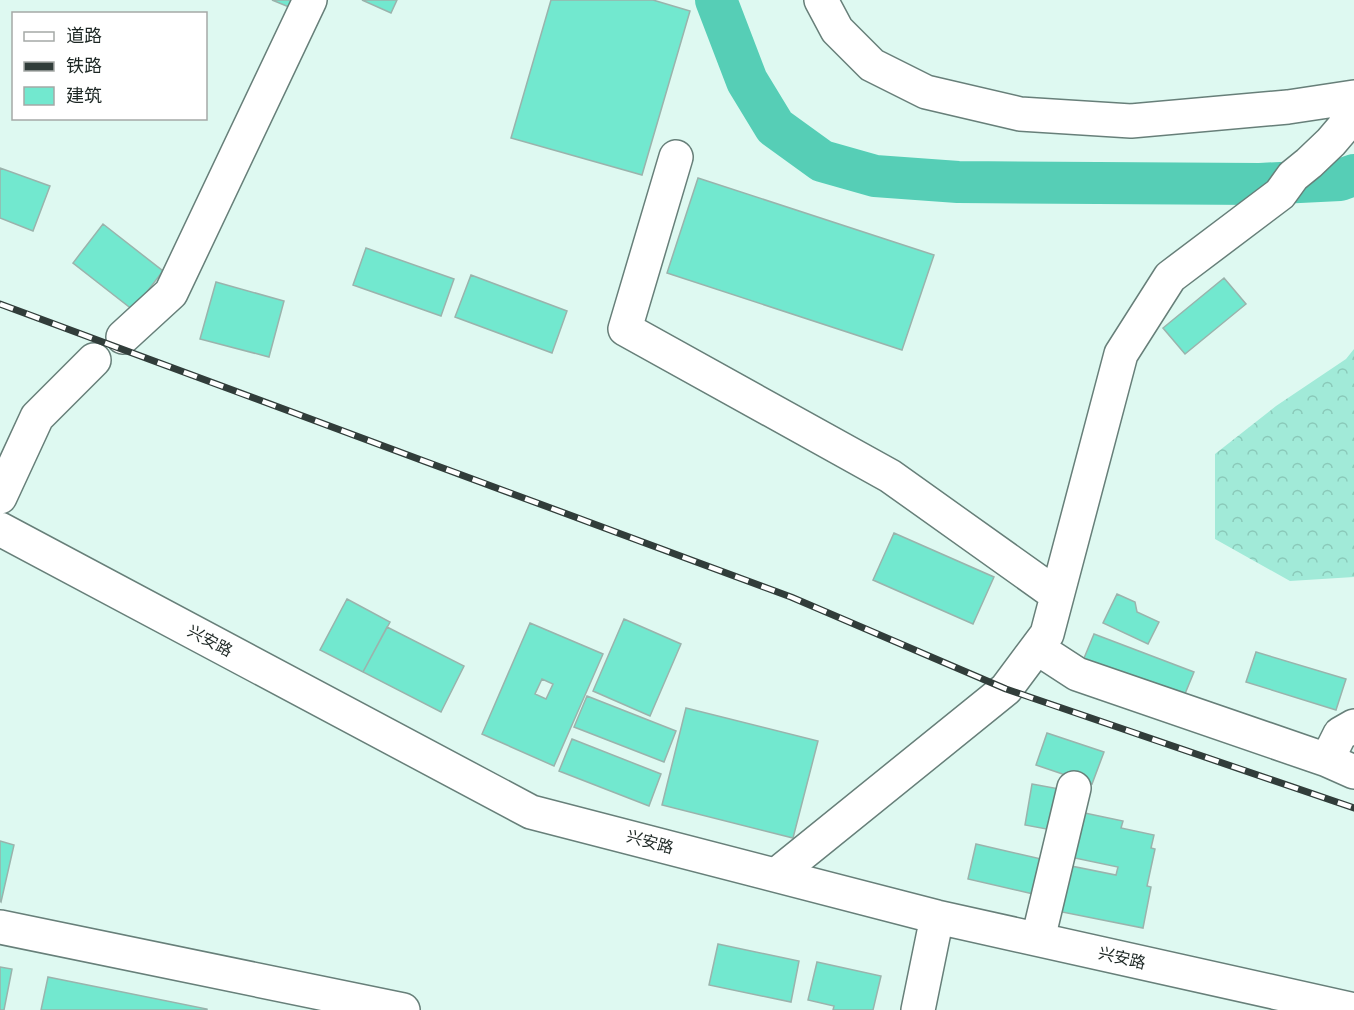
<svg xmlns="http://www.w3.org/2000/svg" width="1354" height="1010" font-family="'Roboto Condensed','Noto Sans SC',sans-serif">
<defs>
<pattern id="forest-crowns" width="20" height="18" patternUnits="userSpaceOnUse" patternTransform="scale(1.5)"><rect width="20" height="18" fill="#a1ead8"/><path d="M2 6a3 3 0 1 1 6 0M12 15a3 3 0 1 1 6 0" fill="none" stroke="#8ac9b9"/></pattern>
</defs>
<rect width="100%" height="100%" fill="#def9f1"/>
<!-- forest -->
<path fill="url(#forest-crowns)" d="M1354,349V577L1290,581L1215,539V454L1276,406L1346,359Z"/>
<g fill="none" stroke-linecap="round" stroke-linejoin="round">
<!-- river -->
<path stroke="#56ceb6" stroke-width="42" d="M716,0L747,81L775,127L822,161L875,176L958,182L1260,184L1340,180L1354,175"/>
</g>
<!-- building -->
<path fill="#72e8cf" stroke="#9ab3ac" stroke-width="1.5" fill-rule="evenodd" d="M272,0H292L289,7Z
M362,0H397L391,13Z
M551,0H653L690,11L642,175L511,138Z
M0,168L50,186L33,231L0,218Z
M698,178L934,255L902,350L667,273Z
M103,224L163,271L133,310L73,263Z
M366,248L454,279L441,316L353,285Z
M471,275L567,311L552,353L455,317Z
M1224,278L1246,304L1185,354L1163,328Z
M216,282L284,301L269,357L200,339Z
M894,533L994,577L973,624L873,580Z
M1117,594L1135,602L1137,612L1159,622L1148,644L1103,623Z
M347,599L390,622L363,672L320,650Z
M624,619L681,644L650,716L593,691Z
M530,623L603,654L554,766L482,734ZM542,679L553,684L546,699L535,694Z
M387,627L464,666L441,712L363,672Z
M1094,634L1194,672L1182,701L1082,663Z
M1256,652L1346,679L1336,710L1246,682Z
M587,696L676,731L664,762L574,727Z
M686,708L818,741L793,838L662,805Z
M1047,733L1104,752L1092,784L1036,765Z
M572,739L661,774L649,806L559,771Z
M1032,784L1065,790L1057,831L1025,825Z
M1080,812L1123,821L1121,828L1154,835L1151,848L1155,849L1147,886L1151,887L1143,928L1057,911L1066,865L1116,875L1118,867L1070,857Z
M0,841L14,845L1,902L0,901Z
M976,844L1050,861L1042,896L968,879Z
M718,944L799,961L791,1002L709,985Z
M817,962L881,976L873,1010H833L834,1006L808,1000Z
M0,967L12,969L4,1010H0Z
M48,977L207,1009V1010H41Z"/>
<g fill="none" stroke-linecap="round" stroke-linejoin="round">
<!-- minor casing -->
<g stroke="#677f79" stroke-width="36">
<path id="minor" d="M821,0L837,30L872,65L926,92L1020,114L1131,121L1288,107L1354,97
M676,157L625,329L890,476L1057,595
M123,337L171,293L310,0
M0,497L37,417L94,360
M0,529L531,812L937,917L1354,1010
M1037,648L1077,674L1327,760L1354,772
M1327,760L1340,734L1354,726
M776,875L1006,689L1047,634L1121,354L1170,277L1280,194L1293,176L1309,163L1331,142L1354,115
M0,927L403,1010
M1038,939L1074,788
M918,1010L937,917"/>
</g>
<!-- minor -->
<use href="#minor" stroke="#fff" stroke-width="33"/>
<!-- rail casing -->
<g stroke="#313d3a" stroke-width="7">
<path id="rail" d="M0,304L791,597L1006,689L1354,808"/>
</g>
<!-- rail -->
<use href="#rail" stroke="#fff" stroke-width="4.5" stroke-dasharray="14" stroke-linecap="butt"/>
</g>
<g text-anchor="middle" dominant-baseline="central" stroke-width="5" stroke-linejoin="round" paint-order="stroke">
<!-- street labels -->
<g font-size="16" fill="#1d2724" stroke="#fff">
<text transform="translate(210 641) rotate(28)">兴安路</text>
<text transform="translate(650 842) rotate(15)">兴安路</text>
<text transform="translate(1122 958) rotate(13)">兴安路</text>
</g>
</g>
<!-- legend -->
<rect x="12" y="12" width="195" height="108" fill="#ffffff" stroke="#a5a9a7" stroke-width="1.5"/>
<rect x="24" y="32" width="30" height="9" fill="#ffffff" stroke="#a5a9a7" stroke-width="1.5"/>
<text x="66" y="42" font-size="18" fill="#1d2724">道路</text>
<rect x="24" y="62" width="30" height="9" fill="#313d3a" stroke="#a5a9a7" stroke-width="1.5"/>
<text x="66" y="72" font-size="18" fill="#1d2724">铁路</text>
<rect x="24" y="87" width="30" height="18" fill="#72e8cf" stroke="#a5a9a7" stroke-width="1.5"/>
<text x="66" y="102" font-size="18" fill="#1d2724">建筑</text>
</svg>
